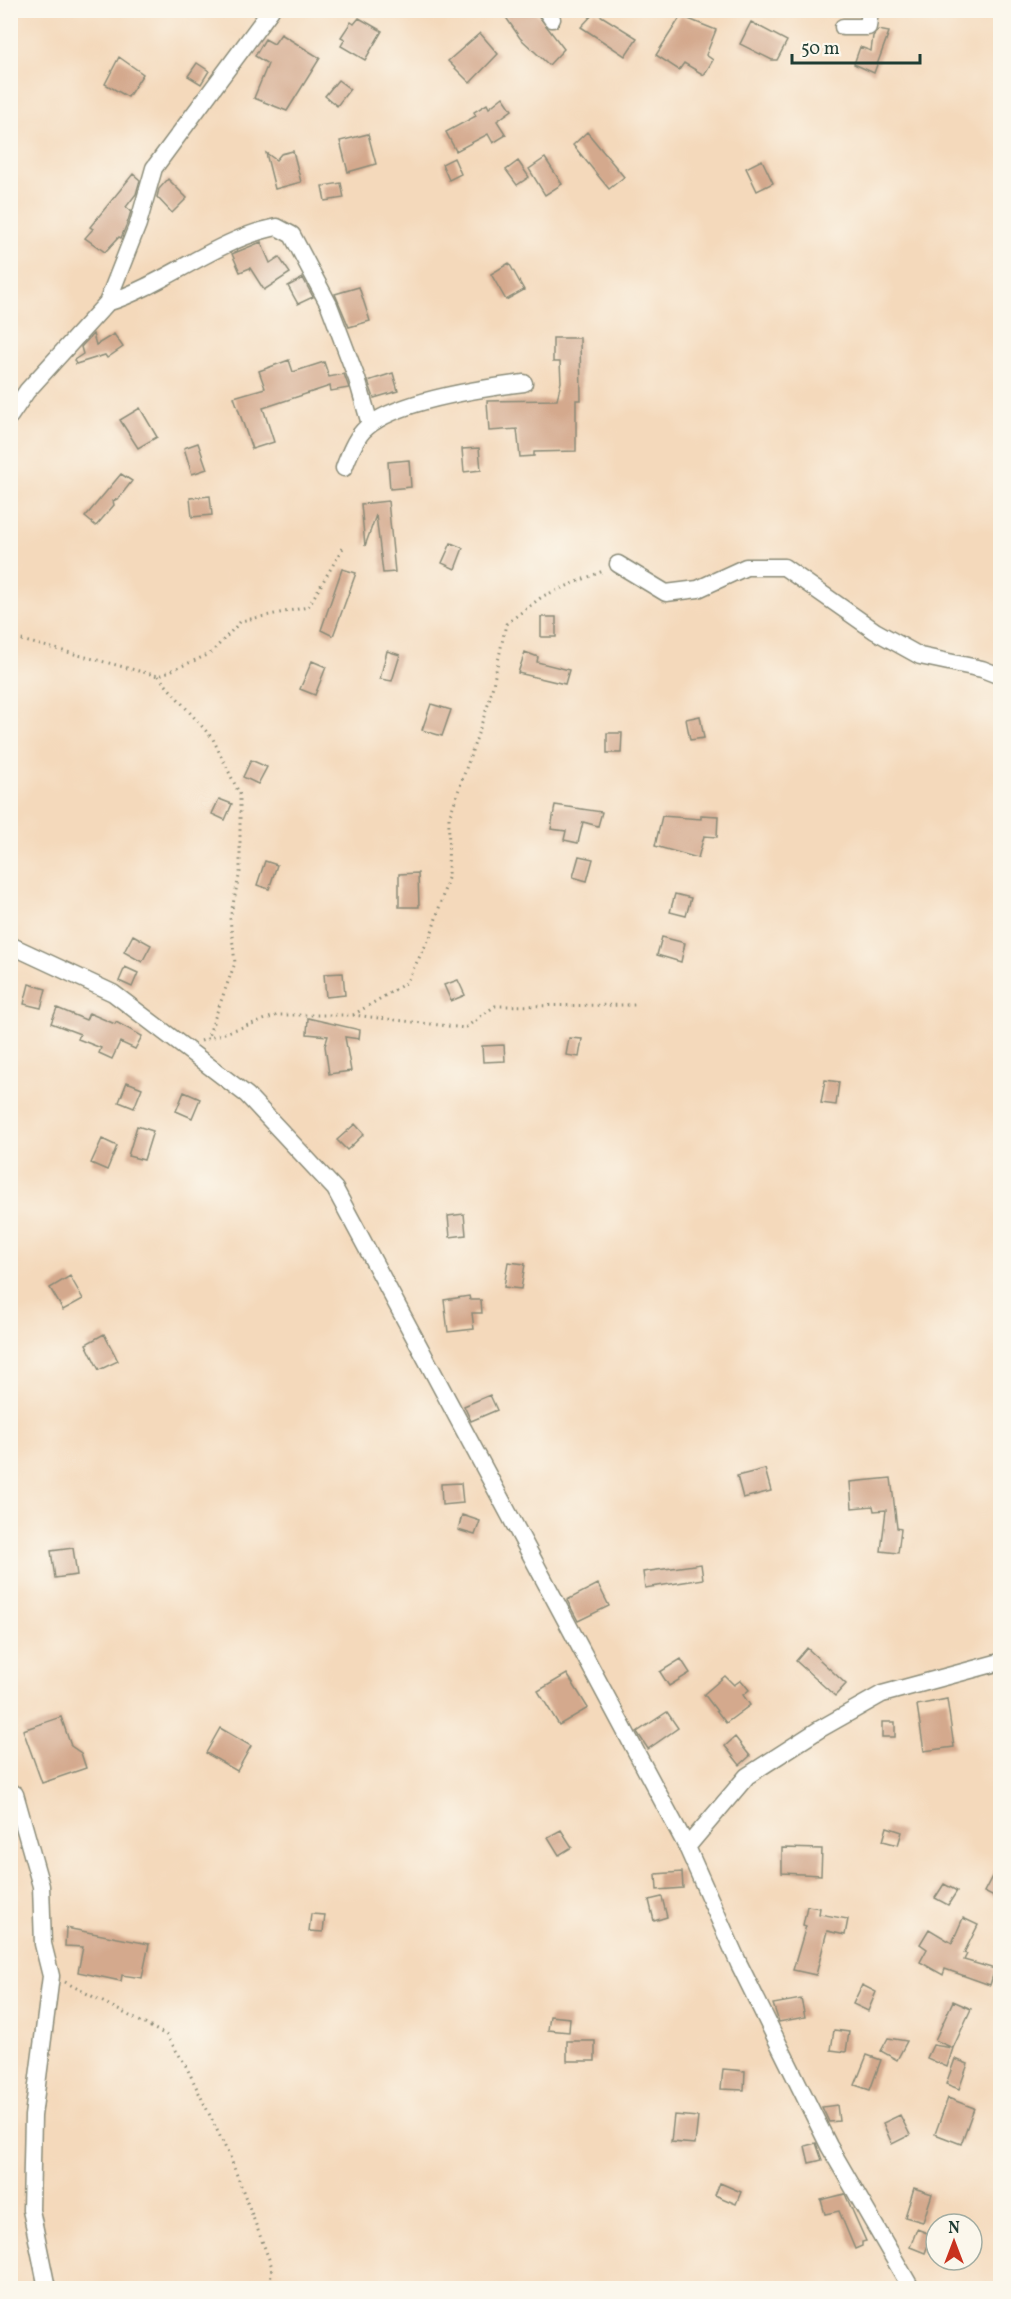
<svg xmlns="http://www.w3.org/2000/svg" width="1011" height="2299" font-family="Vollkorn,serif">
<rect width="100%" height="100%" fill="#fbf7ec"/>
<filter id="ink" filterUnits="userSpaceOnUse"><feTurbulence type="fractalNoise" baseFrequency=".0167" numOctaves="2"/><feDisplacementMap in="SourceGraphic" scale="12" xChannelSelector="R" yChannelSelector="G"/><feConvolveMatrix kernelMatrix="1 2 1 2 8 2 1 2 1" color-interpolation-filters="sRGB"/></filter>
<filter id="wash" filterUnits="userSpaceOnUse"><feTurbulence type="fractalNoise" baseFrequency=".008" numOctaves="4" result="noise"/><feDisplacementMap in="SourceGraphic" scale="24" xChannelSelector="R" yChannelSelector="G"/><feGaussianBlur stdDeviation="1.35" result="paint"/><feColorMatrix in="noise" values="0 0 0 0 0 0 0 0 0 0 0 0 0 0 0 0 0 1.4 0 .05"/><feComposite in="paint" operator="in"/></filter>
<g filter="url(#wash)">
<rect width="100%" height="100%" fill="#f4d9bb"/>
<g id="blocks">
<!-- building -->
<path fill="#d4a98d" d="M501,10H534L564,49L549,65L520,38Z
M595,12L637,38L625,56L581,27Z
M681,16L716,30L706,55L713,60L704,75L684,63L679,70L656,55Z
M359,18L382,31L365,60L341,46L345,39L341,37L351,22L354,24Z
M751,22L787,41L777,60H772L740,44Z
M878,30L889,32L874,73L854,64L860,47L871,51L873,36Z
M480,33L498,54L470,83L448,61Z
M281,34L320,58L287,111L254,98L268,64L255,56L265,39L274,44Z
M119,57L143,74L128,97L105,84Z
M197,63L209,71L201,84L188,76Z
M338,80L350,89L337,106L325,96Z
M503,97L512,110L497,121L506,135L493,143L488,134L456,151L446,132L476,116L474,112L487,104L489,108Z
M587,132L624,177L609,189L573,145Z
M368,134L376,164L348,172L340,141Z
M293,151L301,182L275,189L266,153L276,160L281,154Z
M454,158L461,174L449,180L442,164Z
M545,158L562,184L545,195L529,169Z
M762,160L773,183L757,191L746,168Z
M518,161L529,177L517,185L506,170Z
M133,174L140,180L136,194L126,207L131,211L128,221L121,238L119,237L105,252L85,238L93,229L90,227Z
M168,179L187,198L172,213L157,197L159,189Z
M341,183L344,198L325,201L322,186Z
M261,242L270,263L279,257L290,273L264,290L250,268L240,272L232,254Z
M509,263L524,290L506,300L491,274Z
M303,278L313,297L298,304L288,286Z
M359,287L370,321L349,327L335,294Z
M93,334L96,345L114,334L123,347L107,358L105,355L76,364L74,360L83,354L81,347Z
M553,338H580L581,400H576V451L534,452V456L520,457L517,429L489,431L487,401L557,400L561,382L560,362H553Z
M289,360L293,372L324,362L329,377L344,374L349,388L331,391L330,386L263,408L274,442L252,449L234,397L265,388L259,371Z
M393,373L398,391L374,398L368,381Z
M140,408L157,437L138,448L120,420Z
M198,443L207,469L192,474L184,448Z
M479,448L481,470L464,472L462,449Z
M409,460L411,487L390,489L388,462Z
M121,474L132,481L119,498L113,501L114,505L96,526L85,517Z
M210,496L212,515L192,517L190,498Z
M388,501L395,572L383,573L376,515L365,546L361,504Z
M451,543L463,548L455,569L442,563Z
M342,569L356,573L333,636L321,630Z
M541,617H556V637H541Z
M387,651L400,655L392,681L380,679Z
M525,652L538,657L537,662L569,670L565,684L518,673Z
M312,661L326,667L315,695L300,689Z
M431,704L451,710L442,736L422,730Z
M700,716L704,738L690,740L686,719Z
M607,733H622L621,753H607Z
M251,760L267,767L258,784L243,777Z
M219,799L232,804L225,820L212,814Z
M555,805L602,812L598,826L583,822L578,843L564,840L566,831L551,829Z
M701,815L718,816L717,837L704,836L698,858L655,846L662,816L701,819Z
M579,856L593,859L587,881L573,877Z
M265,861L277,865L269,889L257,885Z
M418,873L419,907H399V874Z
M675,894L691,898L686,916L670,912Z
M133,935L151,945L142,962L124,952Z
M662,937L685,943L681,962L657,955Z
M125,967L138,973L132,987L119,981Z
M343,973L345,995L326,997L324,974Z
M458,980L465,995L451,1001L444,985Z
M29,984L46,989L41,1008L24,1004Z
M57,1008L86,1020L89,1013L115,1024L116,1022L142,1036L135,1049L120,1042L112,1059L99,1053L101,1048L78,1039L80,1034L51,1023Z
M308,1018L360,1030L359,1039L345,1037L351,1071L329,1074L325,1046L328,1036L307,1034Z
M569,1038L582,1039L579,1057L566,1055Z
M504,1045L505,1061L483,1062L482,1046Z
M825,1080L839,1082L836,1105L821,1103Z
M127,1082L142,1088L134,1108L119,1102Z
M184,1092L200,1099L192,1118L176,1111Z
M355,1124L364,1134L347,1150L337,1140Z
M137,1126L153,1131L144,1160L128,1156Z
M102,1139L117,1146L107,1170L91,1163Z
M464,1214L466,1235L450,1237L448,1216Z
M508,1262L525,1264L521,1289L504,1287Z
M70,1276L83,1299L63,1310L50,1288Z
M469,1296L470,1300H481L482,1313H472L474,1329L448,1332L444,1300Z
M104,1334L118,1361L99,1370L86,1344Z
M490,1395L497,1410L471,1421L464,1406Z
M765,1469L771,1491L743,1498L737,1476Z
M891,1478L897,1528L901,1529L898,1553L881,1551L886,1510L874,1511L873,1506L852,1508L850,1482Z
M461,1483L463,1503L442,1505L441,1484Z
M462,1515L480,1521L475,1535L458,1530Z
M73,1548L77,1575L55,1578L51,1551Z
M701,1564L703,1579L645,1588L643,1572Z
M598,1584L609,1606L578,1621L567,1600Z
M807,1648L846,1684L835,1696L796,1661Z
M681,1659L690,1673L669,1686L660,1672Z
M567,1674L588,1708L559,1725L538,1691Z
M725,1676L734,1685L741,1680L749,1690L743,1695L750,1705L726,1723L704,1694Z
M947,1699L954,1747L924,1751L917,1705Z
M667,1712L678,1728L648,1749L637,1732Z
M61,1717L71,1746L81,1753L86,1768L42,1783L23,1730Z
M882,1722H895V1737H882Z
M220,1728L251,1746L237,1771L206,1753Z
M735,1737L750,1756L740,1765L725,1746Z
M887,1827L902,1832L898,1845L883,1841Z
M561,1830L572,1847L559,1855L548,1837Z
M782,1848L822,1849L821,1875L782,1873Z
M1000,1861V1900L984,1892Z
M682,1872L683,1888L657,1890L656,1874Z
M944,1884L957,1891L948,1905L935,1898Z
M662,1897L667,1917L654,1921L649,1900Z
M807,1906L820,1908L819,1914L848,1919L845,1935L827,1931L816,1975L793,1970L806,1926L803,1925Z
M311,1914L325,1915L323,1932L309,1931Z
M963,1918L978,1925L964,1953L967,1954L964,1960L995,1969L990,1985L945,1969L943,1975L920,1962L927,1949L920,1944L929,1929L952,1943Z
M66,1928L149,1944L142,1978L122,1975L121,1981L78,1972L83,1947L65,1946Z
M862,1985L876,1992L868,2011L853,2004Z
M801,1999L805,2017L779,2022L773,2004Z
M953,2001L971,2009L953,2048L935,2040Z
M550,2016L570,2018L569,2032L548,2030Z
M834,2030L849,2032L846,2052L831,2050Z
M888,2038L907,2041L897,2060L881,2051Z
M567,2041H595V2061H567Z
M933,2045L953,2048L947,2067L927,2058Z
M867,2055L881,2060L870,2090L855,2085Z
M955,2059L968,2064L959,2089L946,2084Z
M723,2069L745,2071L744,2090L721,2089Z
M948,2098L974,2108L961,2144L935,2134Z
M837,2105L839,2121L829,2122L822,2107Z
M674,2115L698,2117L695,2144L671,2142Z
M900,2115L910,2135L892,2144L883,2123Z
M816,2143L822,2160L809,2163L805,2146Z
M720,2183L741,2192L736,2204L715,2195Z
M914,2188L932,2194L923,2222L905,2217Z
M845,2194L866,2241L862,2242V2246L855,2249L839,2211L825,2214L821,2200Z
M917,2229L932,2235L925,2253L910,2247Z"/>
</g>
</g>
<g filter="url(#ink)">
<use href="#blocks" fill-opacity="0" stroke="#8a8b78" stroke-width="1.5"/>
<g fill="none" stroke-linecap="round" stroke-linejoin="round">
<!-- minor casing -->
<g stroke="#8a8b78" stroke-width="19">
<path id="minor" d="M546,10L552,19
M843,27H868L870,10
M107,303C166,284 217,239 277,227L292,235L329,305L357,379L370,424
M10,416L27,391L107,303L138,224L154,168L271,10
M344,468C349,455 354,441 363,431C391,401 484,388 524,383
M618,564L666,593L698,589L746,567H784L875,631L920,656L982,669L1000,676
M10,945L113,993L247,1095L335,1189L687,1847L739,1964L829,2146L911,2288
M15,1794L41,1886L43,1944L51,1976L33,2116L31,2210L47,2288
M687,1847L747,1776L820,1729L882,1694L1000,1662"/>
</g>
<!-- path -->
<path stroke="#8a8b78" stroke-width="3" stroke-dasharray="1.5 4.5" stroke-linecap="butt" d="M10,637L158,676L210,654L241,621L308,607L343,548
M158,676L213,739L240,795V872L230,918L235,963L207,1039
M353,1015L406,983L431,935L448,878L449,818L490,699L506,624L543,596L603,571
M201,1041L278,1015H353L465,1028L495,1006L635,1005
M65,1982L166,2035L185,2064L230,2157L272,2267L269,2288"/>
<!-- minor -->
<use href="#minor" stroke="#fff" stroke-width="16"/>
</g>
</g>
<!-- margin -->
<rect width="1011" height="2299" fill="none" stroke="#fbf7ec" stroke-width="36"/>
<!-- north arrow -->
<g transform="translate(954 2242)"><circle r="28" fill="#fbf7ec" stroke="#a3ada2" stroke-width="1.5"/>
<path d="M0-4.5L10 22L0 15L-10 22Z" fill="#c8321e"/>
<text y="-9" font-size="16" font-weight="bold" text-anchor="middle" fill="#1f3d34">N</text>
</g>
<!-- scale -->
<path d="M792 54v9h128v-9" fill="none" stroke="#1f3d34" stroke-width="3"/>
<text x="801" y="54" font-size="18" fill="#1f3d34" stroke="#fbf7ec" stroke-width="4.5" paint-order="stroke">50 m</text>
</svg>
